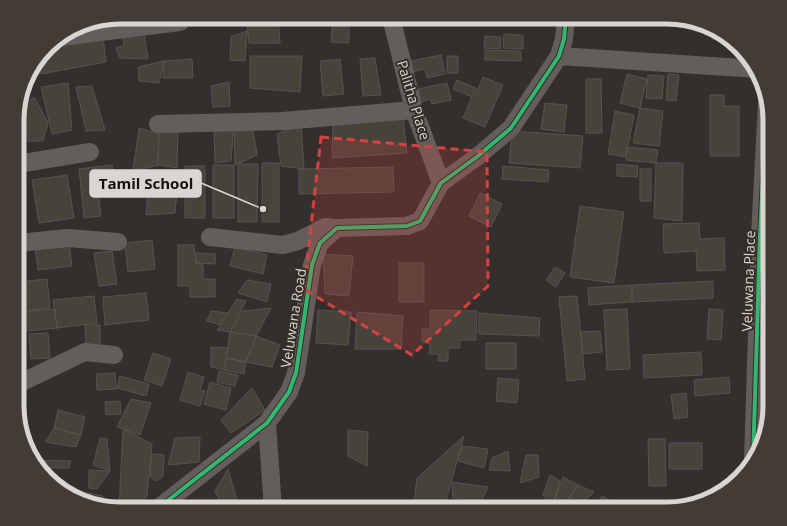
<svg xmlns="http://www.w3.org/2000/svg" width="787" height="526" font-family="'Open Sans',sans-serif">
<rect width="100%" height="100%" fill="#322f2c"/>
<!-- building -->
<path fill="#47433b" stroke="#555350" d="M246,17H278L280,43H249Z
M333,17L349,18V43L331,42Z
M121,31L144,34L148,59L120,58L116,48L124,45Z
M247,31L245,61L230,60L231,37Z
M504,34L523,35V49L503,48Z
M485,36L501,37L500,49L484,48Z
M103,37L106,62L41,74L38,60L50,46Z
M485,50L521,51V61L485,60Z
M441,55L445,74L427,78L425,69L412,72L410,61Z
M250,56H302L300,92L250,88Z
M447,56H458V73H447Z
M375,58L381,95L363,96L360,59Z
M192,59L193,78H163L164,61Z
M340,59L344,94L323,96L320,61Z
M164,61L159,83L139,81L138,67Z
M627,74L647,79L640,108L620,103Z
M668,74L679,75L676,101L666,100Z
M27,75L29,84H25Z
M648,75L664,76L662,99L646,98Z
M483,77L503,85L485,127L463,118L472,97L453,89L457,80L478,89Z
M586,79H601L602,133H586Z
M229,82L230,106L213,107L211,86Z
M68,83L72,130L52,134L41,87Z
M447,83L451,100L432,104L431,99L421,102L418,89Z
M92,86L105,130L86,131L76,87Z
M710,95H724V106H739V156H710Z
M34,97L48,123L43,141H22L19,110Z
M545,103L567,105L564,132L541,129Z
M640,108L663,111L659,146L633,143Z
M18,110H19L22,141L18,143Z
M615,111L634,115L626,157L608,154Z
M403,118L407,153L332,158L333,119Z
M252,122L257,155L235,165L234,124Z
M234,124L231,161L215,163L214,127Z
M301,124L304,169L281,166L277,134Z
M178,126L177,168L158,165L159,127Z
M139,128L159,134L158,165L133,171Z
M512,131L583,136L580,168L509,163Z
M627,147L658,150L656,163L626,160Z
M262,163H279V222H262Z
M656,163H683L682,221L654,218Z
M238,164H258L257,222H238Z
M617,164L638,166L637,177L617,176Z
M112,165L115,191L99,193L95,167Z
M213,165H234V218H213Z
M185,166H205V218H185Z
M503,166L549,170L548,182L502,179Z
M95,167L101,216L84,218L79,169Z
M393,167L394,192L299,194V169Z
M640,169H651V201H640Z
M150,171H179L175,213L146,215Z
M67,175L74,218L39,223L32,180Z
M480,193L502,204L491,227L469,216Z
M580,206L624,212L614,283L570,277Z
M699,223L700,239L724,238L725,270L697,271L696,251L664,253L663,224Z
M152,240L155,269L128,272L125,243Z
M69,243L72,266L38,270L35,247Z
M768,243H770V311H764Z
M178,245H194L196,263L203,265V279H215V297H190V286H178Z
M235,247L267,255L263,274L230,266Z
M112,251L117,284L99,286L94,253Z
M18,253H20L23,270L18,271Z
M196,253L216,254L215,264L196,263Z
M323,254L353,256L349,296L325,294Z
M399,263H424V302H399Z
M555,267L565,273L556,287L546,280Z
M47,279L50,308L18,312V282Z
M247,280L271,284L267,302L238,293Z
M713,281V298L632,302V285Z
M632,285V302L589,305L588,288Z
M146,293L149,320L105,325L103,297Z
M94,296L97,323L57,328L53,300Z
M577,296L585,379L567,381L559,297Z
M237,299L246,301L230,332L217,330Z
M271,308L256,336L230,332L243,311Z
M55,309L57,328L18,332V312Z
M627,309L630,369L607,370L604,310Z
M709,309L723,310L721,340L707,339Z
M318,310L351,312L348,345L316,343Z
M430,310L477,311L476,340H460V348H448V361H438L439,354H429L430,344L422,341V329H430Z
M211,311L228,313L220,325L207,321Z
M357,312L403,316L401,349H355Z
M479,313L540,318L539,336L479,334Z
M85,325H100V346H86Z
M600,331L602,352L583,354L581,332Z
M230,332L256,336L246,362L226,358Z
M48,333L50,358L31,359L29,334Z
M256,336L280,345L272,367L246,362Z
M18,337H20L23,361H18Z
M486,343H516V369H486Z
M211,347L228,348L224,370L211,367Z
M701,352L702,375L644,378L643,355Z
M153,353L171,359L162,386L144,380Z
M226,358L246,362L244,374L224,370Z
M219,371L238,375L235,386L217,382Z
M188,372L204,377L200,390L205,391L200,406L180,400Z
M115,373L116,389L97,390L96,374Z
M120,376L149,384L146,396L117,388Z
M729,377L730,393L695,396L694,380Z
M498,378L519,380L517,403L496,401Z
M768,380H770V401H768Z
M210,382L231,388L226,410L204,404Z
M252,388L265,410L231,433L221,420Z
M686,393L688,417L674,419L671,395Z
M131,399L151,403L140,435L117,427Z
M120,401L121,414L106,415L105,402Z
M58,410L85,417L81,435L54,428Z
M54,428L81,435L76,447L46,442Z
M123,429L152,444L147,496L132,509H119Z
M348,430L368,432L367,466L348,456Z
M464,436L446,501L413,508L417,478Z
M200,437L199,462L168,465L175,438Z
M100,438L107,439L110,471L93,465Z
M648,439H665L666,486H649Z
M669,443H702V469H669Z
M462,446L488,449L484,468L458,461Z
M508,451L510,471L489,470L492,458Z
M152,454L164,455L163,476L157,481L150,477Z
M526,455H538L539,477L520,483Z
M33,460L71,461L69,468H41Z
M228,469L237,500L223,509L215,491Z
M89,470L110,471L97,489L89,488Z
M550,475L560,481L552,506L543,495Z
M563,477L578,485L562,509H557L552,506Z
M452,482L488,487L481,503L453,498Z
M578,485L594,492L577,509H562Z
M71,490L103,496L104,504L70,494Z
M602,496L627,509H600L596,507Z
M352,502V509H331V508Z
M261,503L262,509H246Z
M198,504L218,509H195Z"/>
<g fill="none" stroke-linecap="round" stroke-linejoin="round">
<!-- minor -->
<path stroke="#635e5b" stroke-width="18" d="M391,17L414,110L441,183
M61,37L180,22
M559,56L757,69
M158,124L283,121L414,110
M18,164L90,152
M210,237L283,245L298,241L325,227L334,228
M18,243L68,238L118,242
M18,384L85,352L114,355
M267,423L273,509
M753,461L760,236L767,102
M157,509L267,423L289,392L296,373L312,265L320,243L337,228L407,226L420,221L441,183L478,156L511,128L559,56L564,39L566,17"/>
<!-- cycleway casing -->
<g stroke="#362e28" stroke-width="6">
<path id="cycleway" d="M753,461L760,236L767,102
M157,509L267,423L289,392L296,373L312,265L320,243L337,228L407,226L420,221L441,183L478,156L511,128L559,56L564,39L566,17"/>
</g>
<!-- cycleway -->
<use href="#cycleway" stroke="#33b770" stroke-width="4"/>
</g>
<!-- marked area -->
<path fill="#d74241" fill-opacity="0.2" stroke="#d74241" stroke-width="3" stroke-dasharray="8 5" stroke-linejoin="round" d="M321,137L487,152L488,286L412,355L304,289Z"/>
<g text-anchor="middle" dominant-baseline="central" stroke-width="4" stroke-linejoin="round" paint-order="stroke">
<!-- street labels -->
<g font-size="14" fill="#dad5d1" stroke="#362e28">
<text transform="translate(414 100) rotate(73)">Palitha Place</text>
<text transform="translate(748 281) rotate(-88)">Veluwana Place</text>
<text transform="translate(293 318) rotate(-81)">Veluwana Road</text>
</g>
</g>
<!-- crop -->
<path d="M0 0H787V526H0ZM120 24H667A96 96 0 0 1 763 120V406A96 96 0 0 1 667 502H120A96 96 0 0 1 24 406V120A96 96 0 0 1 120 24Z" fill="#433b36" fill-rule="evenodd"/>
<path fill="none" stroke="#dad5d1" stroke-width="5" d="M120 24H667A96 96 0 0 1 763 120V406A96 96 0 0 1 667 502H120A96 96 0 0 1 24 406V120A96 96 0 0 1 120 24Z"/>
<!-- callouts -->
<path fill="none" stroke="#dad5d1" stroke-width="1.5" d="M263 209L201 183"/>
<circle fill="#dad5d1" stroke="#362e28" stroke-width="1.5" cx="263" cy="209" r="4"/>
<rect fill="#dad5d1" stroke="#dad5d1" stroke-width="1.5" x="90" y="170" width="111" height="27" rx="4"/>
<g font-size="15" text-anchor="middle" font-weight="bold" fill="#111">
<text x="146" y="189">Tamil School</text>
</g>
</svg>
